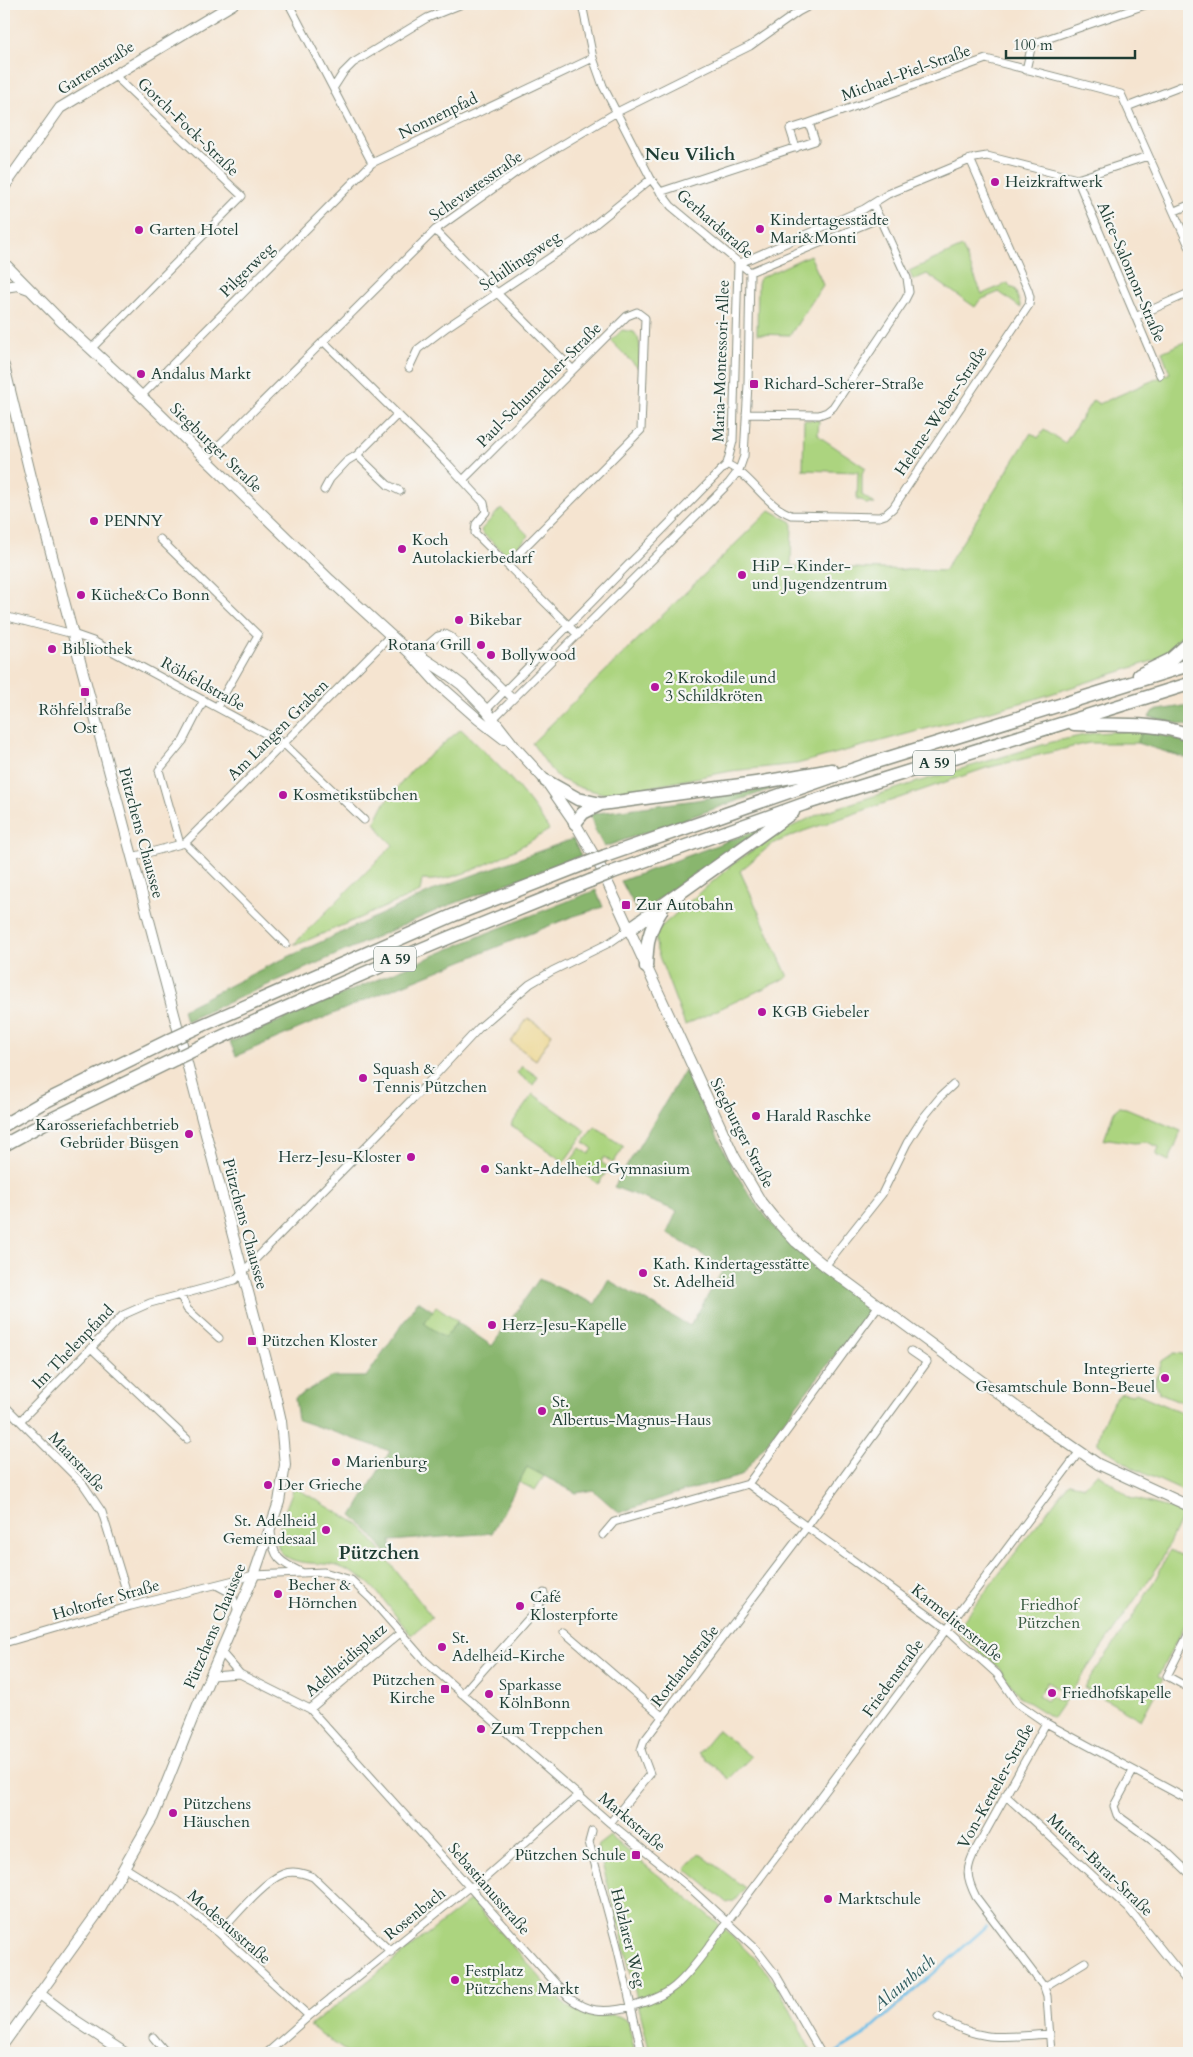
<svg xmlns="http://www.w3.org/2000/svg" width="1193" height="2057" font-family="Cardo,serif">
<rect width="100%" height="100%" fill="#f6f6f2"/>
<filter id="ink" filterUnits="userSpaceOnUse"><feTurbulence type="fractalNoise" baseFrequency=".02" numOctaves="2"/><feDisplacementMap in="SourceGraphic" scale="10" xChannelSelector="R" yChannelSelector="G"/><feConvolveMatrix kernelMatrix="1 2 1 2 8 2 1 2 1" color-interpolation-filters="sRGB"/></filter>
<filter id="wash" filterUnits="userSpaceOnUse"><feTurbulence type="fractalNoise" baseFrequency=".0096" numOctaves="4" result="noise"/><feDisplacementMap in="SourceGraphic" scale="20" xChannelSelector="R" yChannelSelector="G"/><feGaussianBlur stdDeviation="1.12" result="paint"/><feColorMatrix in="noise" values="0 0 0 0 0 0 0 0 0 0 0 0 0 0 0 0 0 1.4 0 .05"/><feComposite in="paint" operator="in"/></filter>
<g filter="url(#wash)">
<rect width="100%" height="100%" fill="#f5e4d0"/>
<!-- green -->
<path fill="#acd47f" stroke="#66885a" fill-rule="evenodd" d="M962,247L982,294L1008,283L1010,287L1015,289L1021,308L999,292L980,300L975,307L927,274L913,280L909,271Z
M810,255L823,285L790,335L757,334L758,284L760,278Z
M622,330L634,332L638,338L640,345L639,369L611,341Z
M1189,340V636L1168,656L1035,699L797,764L731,771L610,795L581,788L560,779L551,770L532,743L770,510L792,522L791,566L944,571L1031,433L1038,438L1044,430L1065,443L1093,400L1099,404L1170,373L1162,352Z
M804,420H819L818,434L820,437L866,468L862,473V495L875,504H866L862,500H857L858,472L803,470Z
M501,508L529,536L508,556L482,533L481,530Z
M461,729C496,763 523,788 549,830C517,849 459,884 422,880L420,892L301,943L294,944L393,845L382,834L375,822L384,804L412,770Z
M1143,730L1137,743H1089L986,768L804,831L772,844L740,871L788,977L685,1025L657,951L655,932L734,863L778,833L821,813L914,783L1052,742L1094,733Z
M522,1066L538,1077L533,1085L517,1073Z
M533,1094L586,1131L564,1162L511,1125Z
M1119,1107L1126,1108L1181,1131L1169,1161L1156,1155L1159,1147L1147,1142L1134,1143L1109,1139L1104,1140L1114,1111Z
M595,1127L624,1147L613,1163L604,1157L601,1162L609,1168L598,1184L569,1163L580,1148L589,1154L593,1149L584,1142Z
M436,1306L458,1321L445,1338L424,1323Z
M1174,1353L1183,1354L1189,1360V1399L1182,1402L1160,1393L1155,1383L1162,1361Z
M1122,1393L1133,1395L1136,1393L1181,1412L1189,1423V1494L1135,1469L1098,1444C1097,1433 1112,1398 1122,1393Z
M527,1466L544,1476L535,1490L519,1482Z
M1097,1473L1132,1498L1184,1512L1159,1565L1053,1718L1021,1698L998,1667L961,1636L959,1626L1069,1483L1085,1486ZM1047,1682L1061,1691L1063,1688L1067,1691L1060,1702L1050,1696L1046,1701L1038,1696Z
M294,1487L361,1526L432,1617L411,1635C398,1620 382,1595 367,1582C360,1576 349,1571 340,1567C323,1560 285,1569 278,1546C275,1532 289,1502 294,1487Z
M1170,1550L1189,1559V1617L1158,1676L1163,1679L1141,1720L1084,1687C1113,1645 1149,1597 1170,1550Z
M718,1730L751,1757L729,1779L699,1753Z
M610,1836C655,1875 705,1908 747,1951C757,1962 769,1973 777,1986C790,2007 800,2031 812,2053H650L619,1924L597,1846Z
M699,1853L745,1888L734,1901L727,1903L686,1869Z
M471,1900L565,2005C573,2010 581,2015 590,2016C608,2017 613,2010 628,2022L635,2053H348L310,2026Z"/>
<!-- forest -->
<path fill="#89b66e" stroke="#547a51" d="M1189,705V726L1149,717L1153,711Z
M1143,730L1189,742V759L1137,743Z
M780,786L604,847L595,830L590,814L696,800Z
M770,825L675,887L639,914L621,881Z
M573,839L581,856L442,908L186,1021L183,1009L266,967L443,886Z
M596,890L603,907L571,917L363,1001L236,1056L230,1042L487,933Z
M685,1070L732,1167L755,1203L783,1238L872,1308L741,1476L671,1495L619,1513L593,1490L576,1493L527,1467L492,1533L391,1541L392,1560L363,1525L352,1516L390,1451L298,1420L295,1398L331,1377H366L418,1301L433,1311L424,1323L445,1338L457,1322L492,1346L539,1279L595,1304L608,1280L690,1326L724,1268L667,1233L677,1211L614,1187Z"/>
<!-- sand -->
<path fill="#eeda9e" stroke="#868c69" d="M528,1018L552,1034L536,1060L511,1042Z"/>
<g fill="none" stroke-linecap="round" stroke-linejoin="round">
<!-- stream -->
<path stroke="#6dc0e9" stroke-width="2.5" d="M835,2053L864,2035L986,1927"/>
</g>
</g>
<g filter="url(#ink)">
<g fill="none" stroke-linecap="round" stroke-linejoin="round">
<!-- street casing -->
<g stroke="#8a9082" stroke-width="9">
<path id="street" d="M289,4L372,163
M582,4L593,58L603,86L651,179L671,206L750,272
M1026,70L1032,44L1148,4
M334,87L343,73L353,63L427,18L462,4
M1127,107C1149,98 1168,92 1189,83
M796,148L790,129L809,123
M1077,179L1160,375
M660,192L815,141L809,123L986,59L1121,94L1189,246
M1175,211L1189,205
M435,230L573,370
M738,264L864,209L888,194L975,158L987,156L1077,179L1148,156
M750,272L880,218
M1135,317L1189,293
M323,341L446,462L484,503L486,512L476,524L475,533L578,635
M91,349L242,196L113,74
M409,368L418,349L447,327L573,242L651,179
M141,396L372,163L593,58
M746,414L819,415L827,412L833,407L905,300L909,292L907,278L873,204
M357,455L388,485L400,491
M205,459L435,230L518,171L617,112L750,46L798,12L813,4
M727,464C752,476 765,505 791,515L879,517L885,515L893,508L1029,305L1030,297L1028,290L970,159
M463,480L627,316L637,312L645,318L641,430L507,565
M324,490L330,479L347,461L357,455L397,415
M160,539L258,635L217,707
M4,616L73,634L93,641L283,743L364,820
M415,656L438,636L445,634L451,637L513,699
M486,710L727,464L733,441L738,264
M493,719L729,483L739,470L744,456L748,384L750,272
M185,843L286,944
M180,844L159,770L183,741L204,700
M132,857L185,843L390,636
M825,1266L882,1194L907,1143L923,1118L941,1096L953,1085
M180,1294L187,1309L219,1338
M91,1348L187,1439
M4,1405L83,1484L102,1512L131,1606
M20,1421L123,1315L150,1303L235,1280L425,1086L479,1028L530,984L552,971L609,943L628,930
M748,1484L946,1628L997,1674L1017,1703L1046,1723L1189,1800
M271,1532C273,1559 280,1562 303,1573
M603,1535L614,1522L748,1484L879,1305
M216,1585L231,1593L238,1611
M563,1631L663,1717
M1189,1633L1167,1676L1189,1688
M4,1643L131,1606L254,1575L324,1572L351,1580L371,1599L425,1661L610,1823L689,1887L755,1948L776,1975L821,2053
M221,1652L240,1674L310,1709L568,1997C576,2003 586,2009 596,2010C618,2013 658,2001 675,1986C691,1973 706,1950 719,1933L1080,1451
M211,1676L240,1674
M462,1694L538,1608L544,1593
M310,1709L399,1634
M1046,1723L976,1849C965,1869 966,1877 976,1897L1044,1987L1047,1996L1051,2053
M1133,1771L1114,1806L1117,1815L1164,1849L1189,1873
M1005,1795L1129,1909L1189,1984
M610,1823L650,1774L641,1750L644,1741L806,1528L927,1362L911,1351
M592,1831L589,1842L617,1946L642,2053
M124,1867L177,1900L219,1933L309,2016
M219,1933C235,1917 262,1882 283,1874C293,1870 303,1873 313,1877L391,1952
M1044,1987L1085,1962
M938,2017C982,2043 1002,2037 1050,2034
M153,2037L164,2050L170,2053
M267,2053L309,2016L469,1887L478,1884L579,1795"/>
</g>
<!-- secondary casing -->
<g stroke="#8a9082" stroke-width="12">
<path id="secondary" d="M4,187L60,108L233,4
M4,263L61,321L129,384L330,580L409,652L436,682L478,719L504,739
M4,287L18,285L29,289
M4,366L31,477L273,1386L281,1421L285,1465L279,1502L254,1575L197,1707L153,1817L99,1911L4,2043
M409,652L417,654L446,673L462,685L486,710L515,747L546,781L575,823L599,864L734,1156L761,1202L773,1217L796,1242L825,1266L1033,1419L1098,1464L1189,1506
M40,1994L73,2019L125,2053"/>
</g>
<!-- highway casing -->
<g stroke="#8a9082" stroke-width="15">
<path id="highway" d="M1139,675L1170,660L1189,643
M1074,724C1112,726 1153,721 1189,735
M546,781L578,799L601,804L763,782L832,770
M575,823L583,813L601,804
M605,856L869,764L1189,665
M613,872L804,804L1189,684
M628,930L793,812
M646,967C647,942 648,932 661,911
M196,1028L454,915L582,865
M204,1045C331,986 459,932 590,881
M4,1125L42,1103L168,1041
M4,1145L50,1120L175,1059"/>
</g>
<!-- street -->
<use href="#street" stroke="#fff" stroke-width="7"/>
<!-- secondary -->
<use href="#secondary" stroke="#fff" stroke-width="10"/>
<!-- highway -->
<use href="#highway" stroke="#fff" stroke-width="12"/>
<!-- highway-bridge casing -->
<g stroke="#8a9082" stroke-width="15" stroke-linecap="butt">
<path id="highway-bridge" d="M582,865L605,856
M590,881L613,872
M168,1041L196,1028
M175,1059L204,1045"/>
</g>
<!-- highway-bridge -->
<use href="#highway-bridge" stroke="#fff" stroke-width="12"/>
</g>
</g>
<!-- markers -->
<g fill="#b5179e" stroke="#f6f6f2" stroke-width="2">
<circle cx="995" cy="182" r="5"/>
<circle cx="760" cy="229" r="5"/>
<circle cx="139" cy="230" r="5"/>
<circle cx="141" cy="374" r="5"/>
<rect x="749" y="379" width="10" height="10" rx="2.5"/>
<circle cx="94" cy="521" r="5"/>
<circle cx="402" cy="549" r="5"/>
<circle cx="742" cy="575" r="5"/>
<circle cx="81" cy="595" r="5"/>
<circle cx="459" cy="620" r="5"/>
<circle cx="481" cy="645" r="5"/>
<circle cx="52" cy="649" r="5"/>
<circle cx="491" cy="655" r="5"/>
<circle cx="655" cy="687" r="5"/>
<rect x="80" y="687" width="10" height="10" rx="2.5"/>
<circle cx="283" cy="795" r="5"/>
<rect x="621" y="900" width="10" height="10" rx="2.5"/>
<circle cx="762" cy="1012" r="5"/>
<circle cx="363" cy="1078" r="5"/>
<circle cx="756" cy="1116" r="5"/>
<circle cx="189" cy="1134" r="5"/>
<circle cx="411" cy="1157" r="5"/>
<circle cx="485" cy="1169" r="5"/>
<circle cx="643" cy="1273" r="5"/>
<circle cx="492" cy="1325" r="5"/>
<rect x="247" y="1336" width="10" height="10" rx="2.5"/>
<circle cx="1165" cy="1378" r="5"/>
<circle cx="542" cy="1411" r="5"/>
<circle cx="336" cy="1462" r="5"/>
<circle cx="268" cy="1485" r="5"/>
<circle cx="326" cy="1530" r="5"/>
<circle cx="278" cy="1594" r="5"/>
<circle cx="520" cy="1606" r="5"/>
<circle cx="442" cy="1647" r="5"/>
<rect x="440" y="1684" width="10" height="10" rx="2.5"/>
<circle cx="1052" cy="1693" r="5"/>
<circle cx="489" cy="1694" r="5"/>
<circle cx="481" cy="1729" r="5"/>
<circle cx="173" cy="1813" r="5"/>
<rect x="631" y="1850" width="10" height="10" rx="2.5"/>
<circle cx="828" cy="1899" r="5"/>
<circle cx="455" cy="1980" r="5"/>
</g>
<g text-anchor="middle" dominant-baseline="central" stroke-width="4.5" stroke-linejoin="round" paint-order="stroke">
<!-- shield labels -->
<g fill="#f6f6f2" stroke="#60746d" stroke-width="1">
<rect x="913" y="750.5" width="42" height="25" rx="4"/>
<rect x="374" y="946.5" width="42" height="25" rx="4"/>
</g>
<g font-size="15" font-weight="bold" fill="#1f3d34">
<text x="934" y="763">A 59</text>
<text x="395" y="959">A 59</text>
</g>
<!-- street labels -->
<g font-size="16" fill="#1f3d34" stroke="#f6f6f2">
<text transform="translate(96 68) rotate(-32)">Gartenstraße</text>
<text transform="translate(906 73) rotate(-20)">Michael-Piel-Straße</text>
<text transform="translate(438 116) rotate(-26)">Nonnenpfad</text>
<text transform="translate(188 127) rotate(44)">Gorch-Fock-Straße</text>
<text transform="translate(476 186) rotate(-35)">Schevastesstraße</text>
<text transform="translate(715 224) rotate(41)">Gerhardstraße</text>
<text transform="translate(520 261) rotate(-34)">Schillingsweg</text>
<text transform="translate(247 270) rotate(-45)">Pilgerweg</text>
<text transform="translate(1131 272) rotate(67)">Alice-Salomon-Straße</text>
<text transform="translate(721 361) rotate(-88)">Maria-Montessori-Allee</text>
<text transform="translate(539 385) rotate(-45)">Paul-Schumacher-Straße</text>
<text transform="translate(941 411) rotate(-56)">Helene-Weber-Straße</text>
<text transform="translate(216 448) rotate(44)">Siegburger Straße</text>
<text transform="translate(203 684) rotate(29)">Röhfeldstraße</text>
<text transform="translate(278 730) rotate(-45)">Am Langen Graben</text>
<text transform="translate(141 833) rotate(75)">Pützchens Chaussee</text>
<text transform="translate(742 1133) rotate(63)">Siegburger Straße</text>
<text transform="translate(245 1224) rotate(75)">Pützchens Chaussee</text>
<text transform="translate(73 1347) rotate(-46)">Im Thelenpfand</text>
<text transform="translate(77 1462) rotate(47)">Maarstraße</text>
<text transform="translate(106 1600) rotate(-16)">Holtorfer Straße</text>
<text transform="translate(957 1623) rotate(39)">Karmeliterstraße</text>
<text transform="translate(215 1626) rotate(-67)">Pützchens Chaussee</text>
<text transform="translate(346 1660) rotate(-41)">Adelheidisplatz</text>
<text transform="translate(685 1666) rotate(-52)">Rottlandstraße</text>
<text transform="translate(893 1678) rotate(-54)">Friedenstraße</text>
<text transform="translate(996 1786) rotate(-61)">Von-Ketteler-Straße</text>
<text transform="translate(632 1822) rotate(40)">Marktstraße</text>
<text transform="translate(1100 1865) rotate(44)">Mutter-Barat-Straße</text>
<text transform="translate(489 1889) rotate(49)">Sebastianusstraße</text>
<text transform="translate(415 1914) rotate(-39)">Rosenbach</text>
<text transform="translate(229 1927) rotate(41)">Modestusstraße</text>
<text transform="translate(628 1938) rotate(76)">Holzlarer Weg</text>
</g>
<!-- poi labels -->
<g font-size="16" fill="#1f3d34" stroke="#f6f6f2" text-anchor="start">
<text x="1005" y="182">Heizkraftwerk</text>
<text x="770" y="220">Kindertagesstädte<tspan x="770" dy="18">Mari&amp;Monti</tspan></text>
<text x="149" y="230">Garten Hotel</text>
<text x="151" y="374">Andalus Markt</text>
<text x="764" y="384">Richard-Scherer-Straße</text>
<text x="104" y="521">PENNY</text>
<text x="412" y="540">Koch<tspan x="412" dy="18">Autolackierbedarf</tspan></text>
<text x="752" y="566">HiP – Kinder-<tspan x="752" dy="18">und Jugendzentrum</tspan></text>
<text x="91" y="595">Küche&amp;Co Bonn</text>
<text x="469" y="620">Bikebar</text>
<text x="471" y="645" text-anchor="end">Rotana Grill</text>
<text x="62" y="649">Bibliothek</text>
<text x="501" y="655">Bollywood</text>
<text x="665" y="678">2 Krokodile und<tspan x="665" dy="18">3 Schildkröten</tspan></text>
<text x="85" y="710" text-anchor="middle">Röhfeldstraße<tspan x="85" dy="18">Ost</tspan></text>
<text x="293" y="795">Kosmetikstübchen</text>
<text x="636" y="905">Zur Autobahn</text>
<text x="772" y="1012">KGB Giebeler</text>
<text x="373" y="1069">Squash &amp;<tspan x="373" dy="18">Tennis Pützchen</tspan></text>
<text x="766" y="1116">Harald Raschke</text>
<text x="179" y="1125" text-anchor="end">Karosseriefachbetrieb<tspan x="179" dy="18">Gebrüder Büsgen</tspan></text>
<text x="401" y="1157" text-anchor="end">Herz-Jesu-Kloster</text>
<text x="495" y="1169">Sankt-Adelheid-Gymnasium</text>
<text x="653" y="1264">Kath. Kindertagesstätte<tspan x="653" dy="18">St. Adelheid</tspan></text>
<text x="502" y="1325">Herz-Jesu-Kapelle</text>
<text x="262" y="1341">Pützchen Kloster</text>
<text x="1155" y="1369" text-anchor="end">Integrierte<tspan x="1155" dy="18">Gesamtschule Bonn-Beuel</tspan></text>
<text x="552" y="1402">St.<tspan x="552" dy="18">Albertus-Magnus-Haus</tspan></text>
<text x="346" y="1462">Marienburg</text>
<text x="278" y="1485">Der Grieche</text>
<text x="316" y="1521" text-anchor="end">St. Adelheid<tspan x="316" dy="18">Gemeindesaal</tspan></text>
<text x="288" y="1585">Becher &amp;<tspan x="288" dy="18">Hörnchen</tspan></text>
<text x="530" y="1597">Café<tspan x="530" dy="18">Klosterpforte</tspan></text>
<text x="452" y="1638">St.<tspan x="452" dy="18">Adelheid-Kirche</tspan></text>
<text x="435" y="1680" text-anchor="end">Pützchen<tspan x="435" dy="18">Kirche</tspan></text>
<text x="499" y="1685">Sparkasse<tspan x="499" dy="18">KölnBonn</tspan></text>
<text x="1062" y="1693">Friedhofskapelle</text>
<text x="491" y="1729">Zum Treppchen</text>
<text x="183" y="1804">Pützchens<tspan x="183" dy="18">Häuschen</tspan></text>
<text x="626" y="1855" text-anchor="end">Pützchen Schule</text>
<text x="838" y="1899">Marktschule</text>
<text x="465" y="1971">Festplatz<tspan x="465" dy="18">Pützchens Markt</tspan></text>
</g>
<!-- park labels -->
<g font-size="16" fill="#3b5b43" stroke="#f6f6f2">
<text x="1049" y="1605">Friedhof<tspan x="1049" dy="18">Pützchen</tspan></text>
</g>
<!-- neighbourhood labels -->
<g font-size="18" font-weight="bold" fill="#1f3d34" stroke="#f6f6f2">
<text x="690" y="154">Neu Vilich</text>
</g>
<!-- water labels -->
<g font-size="18" font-style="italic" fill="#325e61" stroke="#f6f6f2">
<text transform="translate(904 1983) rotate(-41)">Alaunbach</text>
</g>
<!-- quarter labels -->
<g font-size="19" font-weight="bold" fill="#1f3d34" stroke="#f6f6f2">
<text x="379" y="1553">Pützchen</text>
</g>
</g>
<!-- margin -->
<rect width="1193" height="2057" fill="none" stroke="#f6f6f2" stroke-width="20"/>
<!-- scale -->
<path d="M1006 50v8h129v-8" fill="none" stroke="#1f3d34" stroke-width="2.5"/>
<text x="1013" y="50" font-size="15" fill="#1f3d34" stroke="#f6f6f2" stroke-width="4" paint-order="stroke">100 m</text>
</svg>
